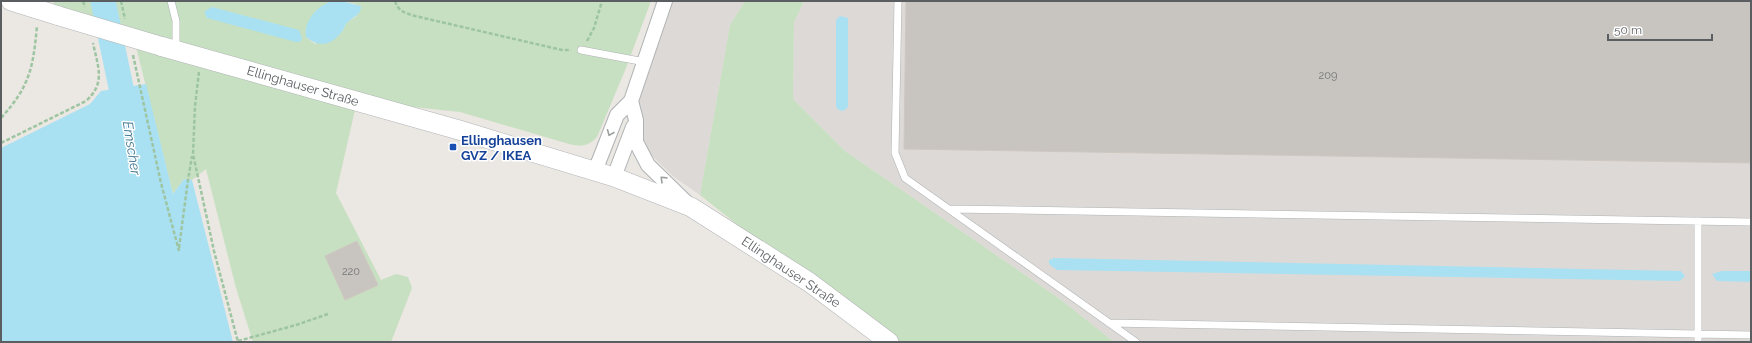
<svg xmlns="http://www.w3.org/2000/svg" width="1752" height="343" font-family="Raleway,sans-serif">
<rect width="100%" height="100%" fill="#ebe7e2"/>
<!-- industrial -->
<path fill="#ddd9d6" d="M654,1H745L730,25L700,195L674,177L643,147L635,99L663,20Z
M804,1H1751V342H1114L1060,299L845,151L793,99L794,22Z"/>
<!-- green -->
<path fill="#c7e0c1" d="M53,1H338C316,2 314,19 306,37L315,44L343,30L347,22L357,16L356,4L341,1H651L626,68L597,137C589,146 581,147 569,144L460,112L357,101L336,193L381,280L396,274L408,277L412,288L391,342H253L236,288L206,169L192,180L184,179L173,194L131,27L59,16Z
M745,1H804L794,22L793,99L845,151L1060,299L1114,342H889L809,282L700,195L730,25Z"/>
<!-- water -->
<path fill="#a9e1f3" d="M333,1H341L361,6C361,15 354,16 348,22C345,24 345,27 343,30C332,45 320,49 306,37C303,21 319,4 333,1Z
M212,7L299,30L302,38L300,42H296L207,18L205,14V11Z
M840,16L848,18V107L843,111L839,110L836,107V20Z
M146,84L173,194L184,179L192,180L233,342H1V148L90,104L101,91Z
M1054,258L1681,271L1685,276L1680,281L1057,270L1049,264V260Z
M1722,271H1751V282L1717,281L1712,274Z"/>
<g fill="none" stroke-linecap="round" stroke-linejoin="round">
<!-- river -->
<path stroke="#a9e1f3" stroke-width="25" d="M103,1L128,121"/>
</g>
<!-- building -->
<path fill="#c8c4c0" stroke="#cfc8c1" d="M906,1H1751V163L904,149Z
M357,241L378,285L345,300L325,256Z"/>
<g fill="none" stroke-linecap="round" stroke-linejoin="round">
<!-- service casing -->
<g stroke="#afb3b5" stroke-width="8">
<path id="service" d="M171,1L176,21V50
M898,1L895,153L905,178L1136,342
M581,50L645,62
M949,209L1751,222
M1109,323L1751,335
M1698,342V221"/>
</g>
<!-- minor casing -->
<g stroke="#afb3b5" stroke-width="16">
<path id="minor" d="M631,101L636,120V142L648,165L688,204
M595,171L617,115L631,101L665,1
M614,177L633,127"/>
</g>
<!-- secondary casing -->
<g stroke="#b1b5b7" stroke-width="20">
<path id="secondary" d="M11,1L59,16
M160,46L459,130L614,177L691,207L809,282L889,342"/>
</g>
<!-- path -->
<path stroke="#9ec5a2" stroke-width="2.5" stroke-dasharray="4 2" stroke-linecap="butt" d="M83,1L85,7
M121,1L125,19
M395,1C398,11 405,13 415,16L562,50H571
M587,41L594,28L602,1
M133,55L161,183L179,251
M199,72L195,106L193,154L214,251L238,342
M1,118C30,86 33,68 37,26
M1,143L86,101C106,83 98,67 93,43
M179,248L188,180L192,156
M238,341L296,325L328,314"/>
<!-- service -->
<use href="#service" stroke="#fff" stroke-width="7"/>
<!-- minor -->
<use href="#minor" stroke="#fff" stroke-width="14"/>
<!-- secondary -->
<use href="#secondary" stroke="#fff" stroke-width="19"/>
<!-- secondary-bridge casing -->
<g stroke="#b1b5b7" stroke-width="20" stroke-linecap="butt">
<path id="secondary-bridge" d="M59,16L160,46"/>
</g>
<!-- secondary-bridge -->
<use href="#secondary-bridge" stroke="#fff" stroke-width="19"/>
</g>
<!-- one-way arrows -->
<defs><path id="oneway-chevron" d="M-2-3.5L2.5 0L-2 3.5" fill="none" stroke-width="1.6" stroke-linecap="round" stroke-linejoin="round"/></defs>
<g stroke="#9c9ea0">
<use href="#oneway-chevron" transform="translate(610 133) rotate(112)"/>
<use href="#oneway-chevron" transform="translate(663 179) rotate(-136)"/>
</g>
<!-- markers -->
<rect fill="#1a4fb4" stroke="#fff" stroke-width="1.5" x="449" y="143" width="8" height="8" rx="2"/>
<g text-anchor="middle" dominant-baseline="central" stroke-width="3" stroke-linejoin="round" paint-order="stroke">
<!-- number labels -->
<g font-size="11" fill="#767878">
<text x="1328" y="75">209</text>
<text x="351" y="271">220</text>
</g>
<!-- street labels -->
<g font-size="13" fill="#5a5e60" stroke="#fff">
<text transform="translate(303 86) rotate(16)">Ellinghauser Straße</text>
<text transform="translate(791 272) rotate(34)">Ellinghauser Straße</text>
</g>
<!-- transit labels -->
<g font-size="13" font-weight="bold" fill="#164399" stroke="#fff" text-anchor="start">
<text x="461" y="140">Ellinghausen<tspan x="461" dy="15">GVZ / IKEA</tspan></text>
</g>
<!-- water labels -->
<g font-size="14" font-style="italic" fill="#437892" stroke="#fff">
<text transform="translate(132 148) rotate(81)">Emscher</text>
</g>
</g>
<!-- border -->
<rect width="1752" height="343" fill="none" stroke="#5a5e60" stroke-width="4"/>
<!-- scale -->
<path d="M1608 34v6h104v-6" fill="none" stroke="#5a5e60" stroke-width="2"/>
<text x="1614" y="34" font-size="12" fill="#5a5e60" stroke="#ffffff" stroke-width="3" paint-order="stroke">50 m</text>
</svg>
